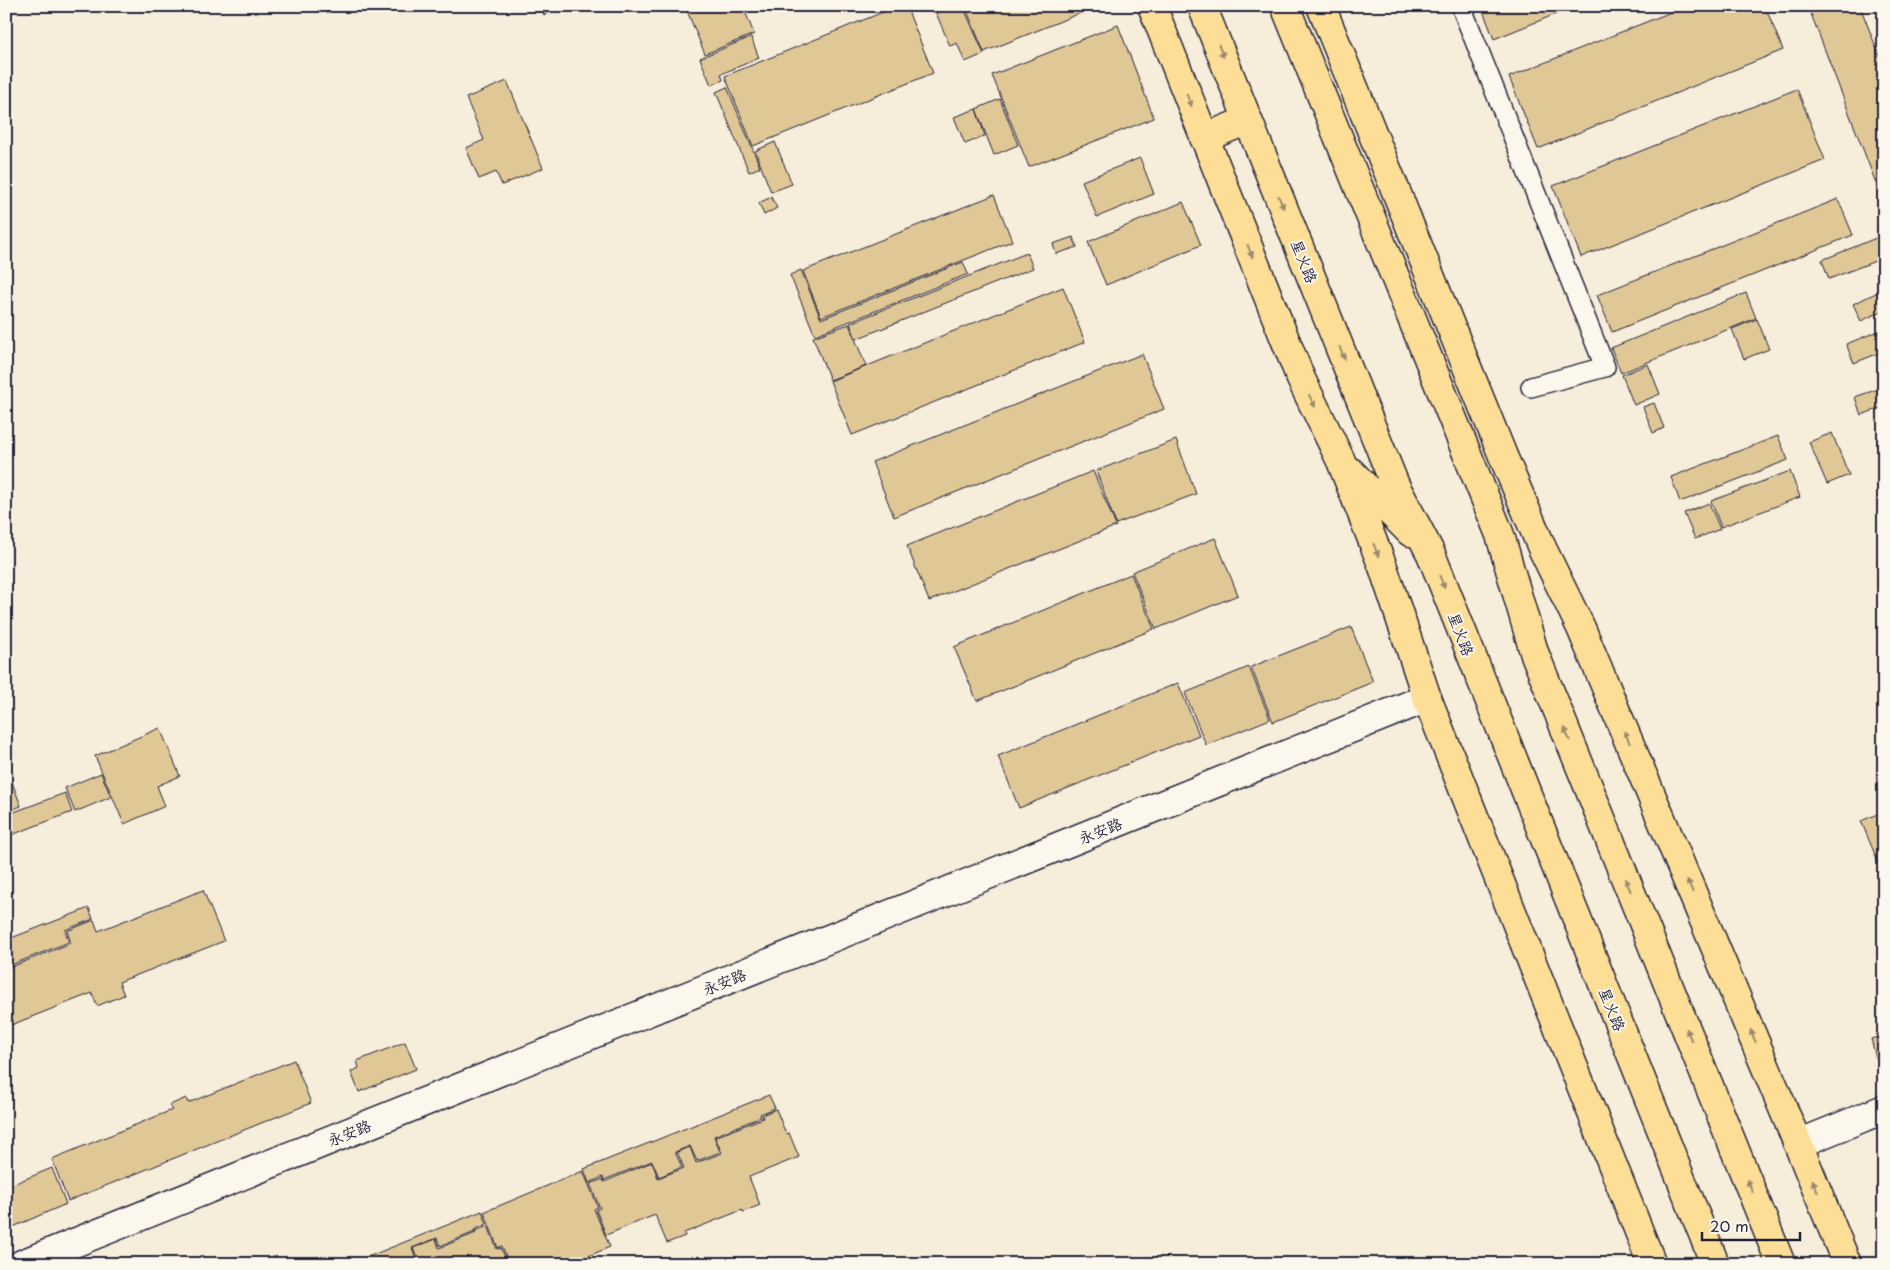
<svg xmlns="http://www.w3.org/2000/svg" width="1890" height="1270" font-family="'Playpen Sans','LXGW WenKai TC',sans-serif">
<rect width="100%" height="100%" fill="#f6eddb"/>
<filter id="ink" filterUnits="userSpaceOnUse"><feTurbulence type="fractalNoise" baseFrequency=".02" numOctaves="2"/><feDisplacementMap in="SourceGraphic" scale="10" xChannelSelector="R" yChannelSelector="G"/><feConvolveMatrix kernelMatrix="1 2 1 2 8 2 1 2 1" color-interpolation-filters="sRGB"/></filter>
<g filter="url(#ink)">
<!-- building -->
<path fill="#e0c796" stroke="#22223b" d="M541,6H564L544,15Z
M685,6H743L754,34L705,54Z
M898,6H906L933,73L753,146L725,76Z
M933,6H963L984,54L965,62L957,43L950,46Z
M965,6H1098L984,52Z
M1481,6H1576L1494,39Z
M1686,6H1765L1783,50L1538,149L1509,77Z
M1808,6H1860L1884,68V204Z
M1118,25L1154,118L1029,167L992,75Z
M751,37L759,58L721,74L723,80L711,85L700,58Z
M507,81L543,168L502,185L496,172L479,179L466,148L484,140L466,98Z
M727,87L760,167L749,172L716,92Z
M1797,89L1825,160L1581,257L1553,186Z
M1000,99L1018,145L994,155L976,109Z
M976,109L985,136L965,144L954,117Z
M775,142L792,184L771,192L755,151Z
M1140,158L1154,194L1097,217L1082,181Z
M994,195L1012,241L821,317L803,271Z
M771,197L777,208L764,215L759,203Z
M1838,199L1853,235L1612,332L1597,295Z
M1183,202L1201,245L1106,285L1088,242Z
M1073,237L1077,247L1056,254L1053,244Z
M1876,238L1883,258L1829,279L1822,260Z
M1027,253L1033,268L856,339L850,323Z
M963,262L968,274L815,335L790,275L801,270L821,319Z
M1063,287L1085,342L852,435L830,381Z
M1878,292L1884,305V310L1861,321L1853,304Z
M1746,293L1756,318L1621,373L1611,348Z
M1757,319L1769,349L1744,359L1732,329Z
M849,324L866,366L830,380L813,337Z
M1884,329V351L1854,363L1846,344Z
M1142,354L1164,409L894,517L872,462Z
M1648,364L1660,394L1634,405L1622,375Z
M1884,387V407L1861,415L1855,397Z
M1654,403L1664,428L1653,433L1643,407Z
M1832,433L1849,475L1827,484L1809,442Z
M1778,436L1788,460L1680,502L1671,477Z
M1176,440L1196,494L1116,524L1096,471Z
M1093,471L1116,526L929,601L907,546Z
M1790,471L1800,497L1721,527L1711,501Z
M1709,503L1720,529L1695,539L1684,513Z
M1215,538L1238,595L1156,629L1132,572Z
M1131,574L1154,629L977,701L954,647Z
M1351,627L1373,682L1273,722L1251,667Z
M1249,667L1270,719L1206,745L1185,693Z
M1178,683L1199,735L1019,808L998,756Z
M160,728L180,776L157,786L165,806L124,824L95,756Z
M101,773L111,797L75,812L65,788Z
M12,782L21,806L6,812V784Z
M65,793L72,812L6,837V815Z
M1880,813L1884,823V830L1880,832L1884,842V876L1861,821Z
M203,890L224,941L119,982L124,995L97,1006L92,993L6,1027V969L71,943L67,931L94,920L98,931Z
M89,908L93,919L65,930L69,942L6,967V940Z
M1884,1035V1056L1876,1058L1871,1039Z
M405,1042L416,1069L359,1092L351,1072L359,1068L357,1061Z
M294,1060L311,1103L68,1201L52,1159L172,1110L170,1105L186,1098L188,1103Z
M769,1095L775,1108L760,1114L761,1117L714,1136L720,1152L697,1161L690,1146L675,1152L682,1167L659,1177L652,1161L604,1180L603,1177L589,1183L584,1169Z
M776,1109L786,1134L789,1133L799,1157L749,1177L760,1205L743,1212L742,1210L684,1233L685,1236L667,1243L655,1215L606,1235L596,1210L600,1208L590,1184L603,1179L604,1182L652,1162L658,1178L684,1168L677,1152L690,1147L696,1163L722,1153L715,1137L763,1118L762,1115Z
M52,1168L66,1204L6,1230V1187Z
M583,1171L598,1207L594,1209L610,1247L569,1264H509L502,1246L498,1248L484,1212Z
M482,1211L487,1224L474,1230L475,1232L440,1246L437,1238L412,1248L418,1264H350Z
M488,1226L497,1249L501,1248L508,1264H419L413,1248L436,1239L439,1248L476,1233L475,1231Z"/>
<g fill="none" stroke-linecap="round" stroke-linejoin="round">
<!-- service casing -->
<g stroke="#22223b" stroke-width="22">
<path id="service" d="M1461,6L1605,367L1531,387"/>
</g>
<!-- minor casing -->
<g stroke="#22223b" stroke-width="31">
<path id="minor" d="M1798,1144L1884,1109"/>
</g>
<!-- tertiary casing -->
<g stroke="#22223b" stroke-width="31">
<path id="tertiary" d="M22,1264L1427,698"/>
</g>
<!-- primary casing -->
<g stroke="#22223b" stroke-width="31">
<path id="primary" d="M1152,6L1301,379L1341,461L1383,567L1427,698L1652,1264
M1202,6L1395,485L1431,554L1715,1264
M1285,6L1500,535L1534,652L1781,1264
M1321,6L1503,456L1542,548L1581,628L1798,1144L1847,1264
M1204,138L1248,120
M1351,472L1410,532"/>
</g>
<!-- service -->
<use href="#service" stroke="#fbf7ec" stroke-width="19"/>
<!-- minor -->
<use href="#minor" stroke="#fbf7ec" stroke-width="28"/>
<!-- tertiary -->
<use href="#tertiary" stroke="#fbf7ec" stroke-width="28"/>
<!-- primary -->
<use href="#primary" stroke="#fdde96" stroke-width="28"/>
</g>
<!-- one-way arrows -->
<defs><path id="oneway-solid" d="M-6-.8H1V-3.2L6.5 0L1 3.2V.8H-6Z" transform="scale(1.25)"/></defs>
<g fill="#9a896d">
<use href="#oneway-solid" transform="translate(1221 51) rotate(68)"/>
<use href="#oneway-solid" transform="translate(1189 100) rotate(68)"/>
<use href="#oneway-solid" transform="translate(1281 202) rotate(68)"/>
<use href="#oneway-solid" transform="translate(1250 251) rotate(68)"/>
<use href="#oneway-solid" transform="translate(1342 353) rotate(68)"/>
<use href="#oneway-solid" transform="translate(1312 401) rotate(64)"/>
<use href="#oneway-solid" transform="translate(1376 550) rotate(68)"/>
<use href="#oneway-solid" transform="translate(1442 582) rotate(69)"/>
<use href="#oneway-solid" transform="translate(1567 734) rotate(-112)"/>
<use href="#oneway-solid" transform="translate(1627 737) rotate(-113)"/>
<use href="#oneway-solid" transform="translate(1628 885) rotate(-112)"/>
<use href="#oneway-solid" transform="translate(1690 886) rotate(-113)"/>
<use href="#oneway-solid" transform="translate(1689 1035) rotate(-112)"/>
<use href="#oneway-solid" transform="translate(1753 1036) rotate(-113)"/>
<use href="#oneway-solid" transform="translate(1750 1186) rotate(-112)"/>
<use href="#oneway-solid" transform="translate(1815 1186) rotate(-112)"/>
</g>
</g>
<g text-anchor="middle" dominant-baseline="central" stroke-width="4" stroke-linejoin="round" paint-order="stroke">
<!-- street labels -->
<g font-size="15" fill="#22223b" stroke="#fbf7ec">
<text transform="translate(1305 261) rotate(68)">星火路</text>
<text transform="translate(1462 634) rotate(69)">星火路</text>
<text transform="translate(1100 830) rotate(-22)">永安路</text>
<text transform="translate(724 981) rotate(-22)">永安路</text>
<text transform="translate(1613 1009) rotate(68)">星火路</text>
<text transform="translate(349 1132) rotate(-22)">永安路</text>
</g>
</g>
<!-- margin -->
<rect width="1890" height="1270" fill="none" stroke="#fbf7ec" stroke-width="25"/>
<rect x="12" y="12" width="1865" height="1245" fill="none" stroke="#22223b" stroke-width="2" filter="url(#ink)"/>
<!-- scale -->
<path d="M1702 1232v8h98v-8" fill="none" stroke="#22223b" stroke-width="2.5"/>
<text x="1710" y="1232" font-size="15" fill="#22223b" stroke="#fbf7ec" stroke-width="4" paint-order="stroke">20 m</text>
</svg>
